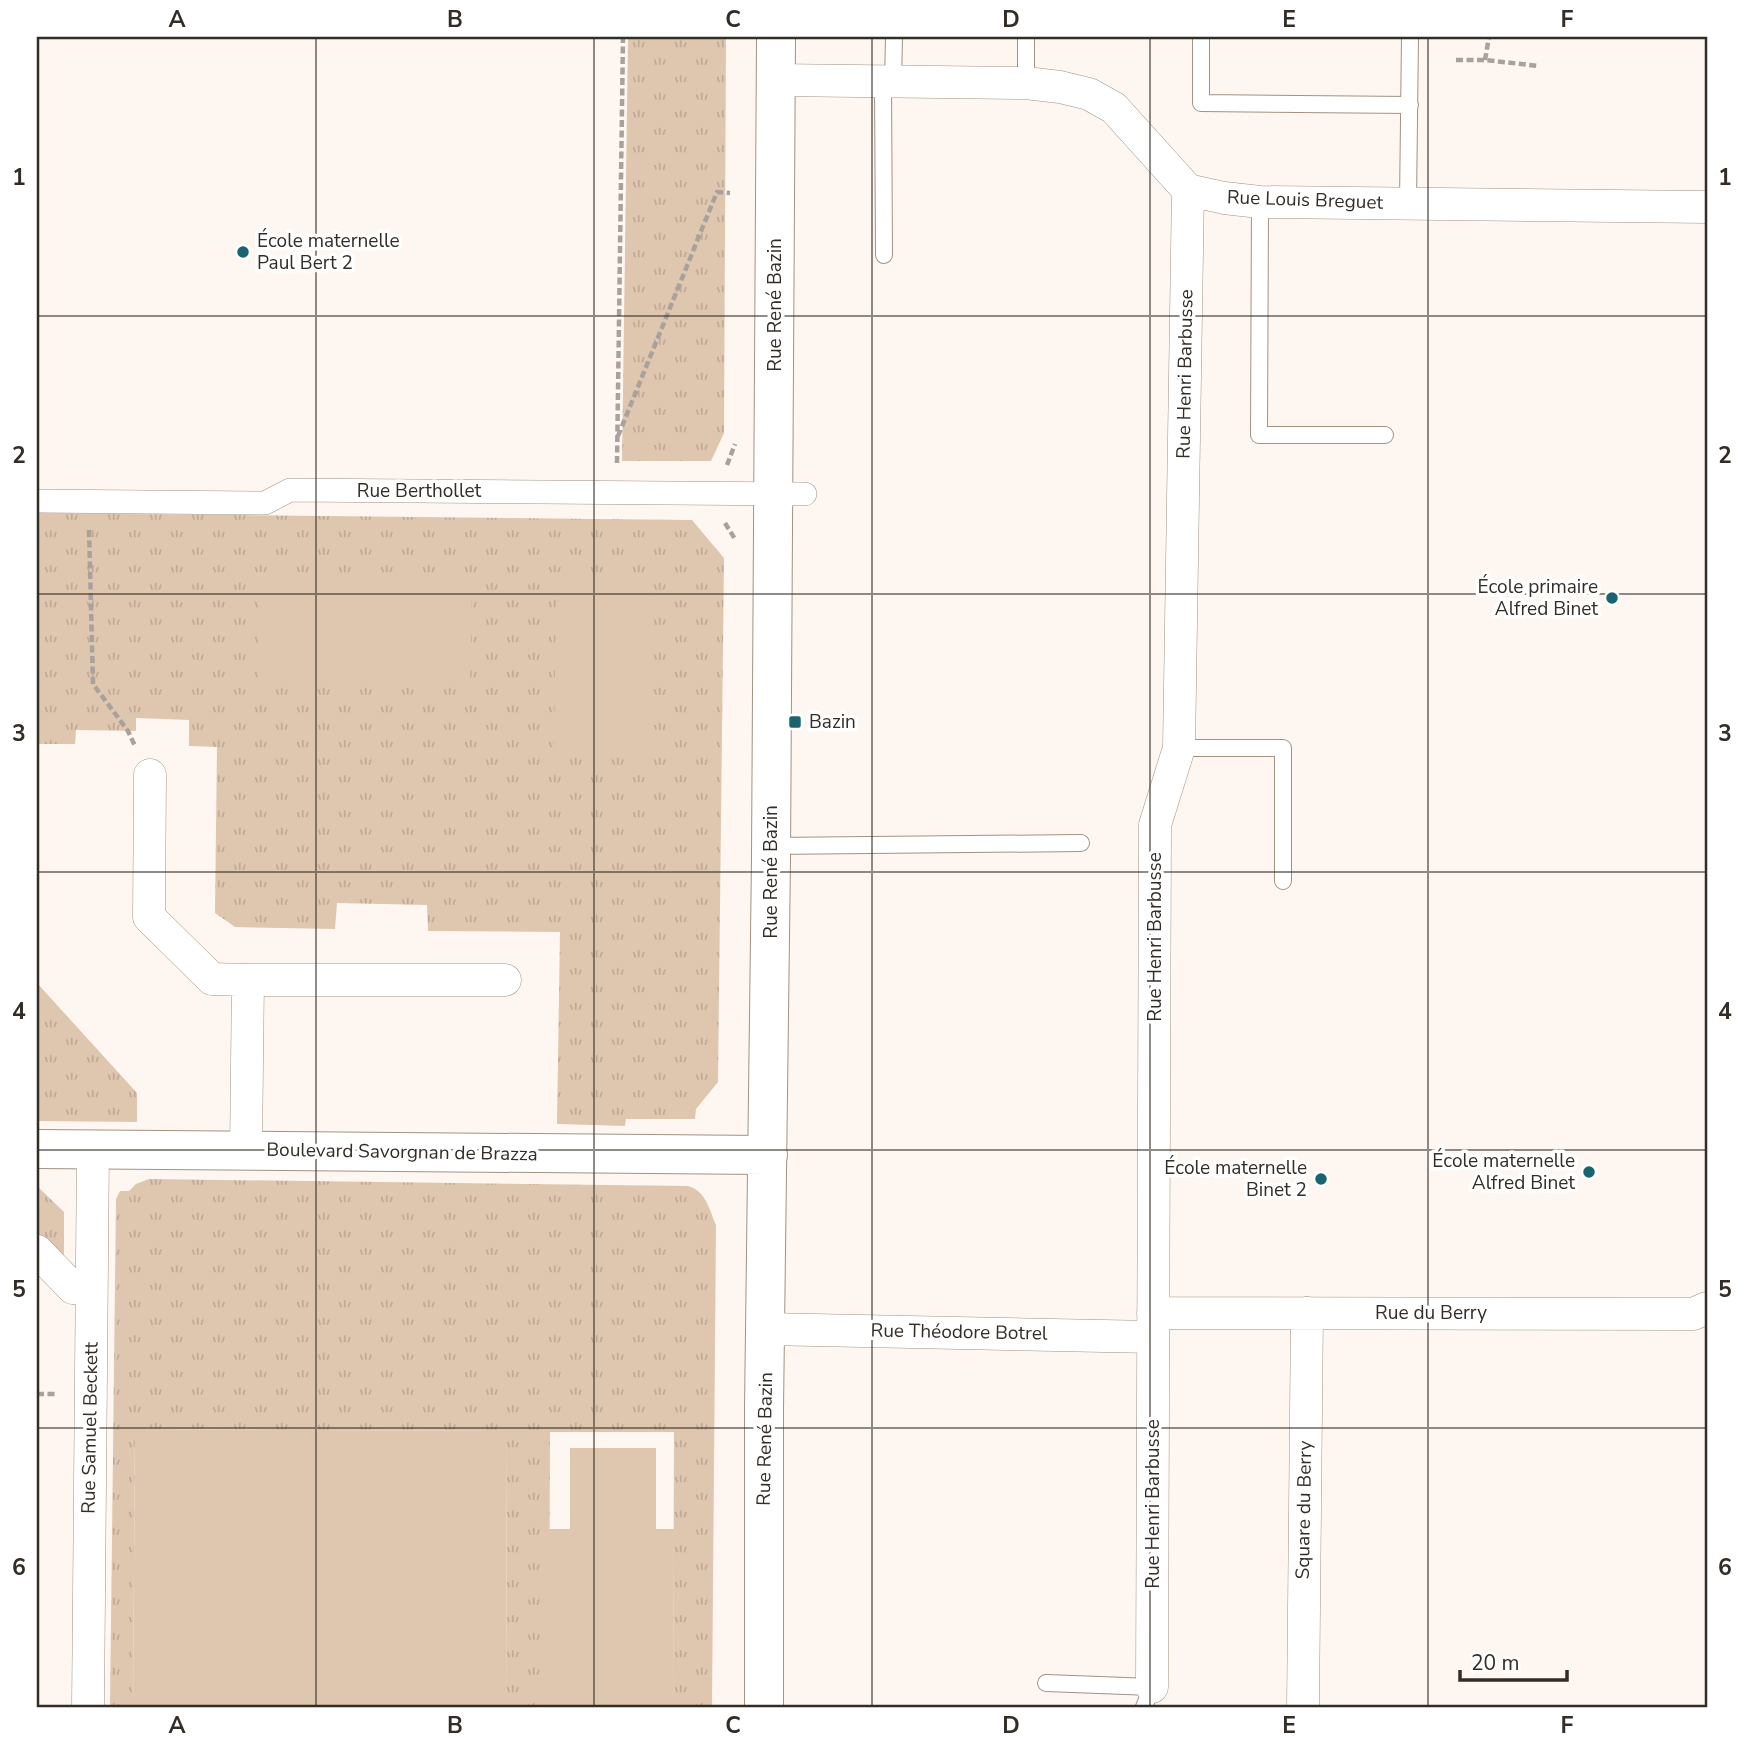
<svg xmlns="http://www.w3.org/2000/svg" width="1744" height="1744" font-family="'Nunito Sans',sans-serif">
<defs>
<pattern id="grass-tufts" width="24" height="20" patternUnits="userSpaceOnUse" patternTransform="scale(1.75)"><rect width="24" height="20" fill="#dfc6af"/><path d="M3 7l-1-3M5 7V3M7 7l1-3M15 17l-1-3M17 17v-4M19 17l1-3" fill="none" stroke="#c0aa97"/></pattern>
</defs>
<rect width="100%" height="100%" fill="#fef7f1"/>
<!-- grass -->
<path fill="url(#grass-tufts)" d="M628,37H726L724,433L711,461H622Z
M37,513L692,520L724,558L718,1082L696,1109L695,1119H626L625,1126L557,1124L560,932L428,931L427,905L337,903L335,929L235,927L215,913L217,747L189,746V720L136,718V731L76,730L75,744H37Z
M37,983L137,1093V1122L37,1121Z
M149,1179L688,1186C706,1191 709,1209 716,1225L712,1707H673L674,1432H550L549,1707H506L507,1431L135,1429L133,1707H110L116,1199L120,1191H129L136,1184Z
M37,1186L64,1212V1265L37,1237Z"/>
<!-- garden -->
<path fill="#dfc6af" d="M259,572L472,575L470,686L258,684Z
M556,579H652L650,751H554Z
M135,1429L507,1431L506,1707H133Z
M570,1448H656V1529H674L673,1707H549V1529H570Z"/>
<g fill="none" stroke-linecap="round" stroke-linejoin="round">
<!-- service casing -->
<g stroke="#a19284" stroke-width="18">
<path id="service" d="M1201,37V103L1410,105
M883,82L884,255
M893,82L894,37
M1026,83V37
M1260,202L1259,435H1385
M1408,202L1410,37
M1179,748H1283V881
M771,846L1081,843
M1046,1683L1152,1687L1144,1707"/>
</g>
<!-- pedestrian casing -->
<g stroke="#a19284" stroke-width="24">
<path id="pedestrian" d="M37,501L265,503L290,490L805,494"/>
</g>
<!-- minor casing -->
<g stroke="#a19284" stroke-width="33">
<path id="minor" d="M776,80L1026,83L1060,87L1089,94L1114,108L1188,190L1224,198L1260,202L1707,207
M150,775L149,917L212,979L248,980L246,1150
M248,980H505
M37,1251L73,1288L91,1289
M1153,1313L1693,1314L1707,1308
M766,1329L1153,1337
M1152,1687L1155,825L1179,748L1188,190
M88,1707L93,1149
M1303,1707L1307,1313"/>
</g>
<!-- tertiary casing -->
<g stroke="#a19284" stroke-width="40">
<path id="tertiary" d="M37,1149L768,1155
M764,1707V1409L771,858L776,37"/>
</g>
<!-- path -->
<path stroke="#a9a29c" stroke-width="4.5" stroke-dasharray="7 3.5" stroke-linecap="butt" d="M1456,60H1485L1539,66
M1485,60L1489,37
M618,436L717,192L730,193
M617,463L623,37
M727,465L735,444
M725,523L735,539
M89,530L93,684L128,731L135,746
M37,1394H57"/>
<!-- service -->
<use href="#service" stroke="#fff" stroke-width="16"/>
<!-- pedestrian -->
<use href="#pedestrian" stroke="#fff" stroke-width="23"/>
<!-- minor -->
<use href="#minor" stroke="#fff" stroke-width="32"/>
<!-- tertiary -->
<use href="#tertiary" stroke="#fff" stroke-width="38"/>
</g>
<!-- grid -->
<path fill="none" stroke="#332d27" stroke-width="2" stroke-opacity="0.55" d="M316,37V1707M594,37V1707M872,37V1707M1150,37V1707M1428,37V1707M37,316H1707M37,594H1707M37,872H1707M37,1150H1707M37,1428H1707"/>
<!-- markers -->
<g fill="#1a6371" stroke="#fff" stroke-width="2.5">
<circle cx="243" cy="252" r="7"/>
<circle cx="1612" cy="598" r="7"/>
<rect x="788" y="715" width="14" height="14" rx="3.5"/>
<circle cx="1589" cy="1172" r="7"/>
<circle cx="1321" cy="1179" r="7"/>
</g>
<g text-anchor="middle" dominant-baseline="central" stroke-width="7" stroke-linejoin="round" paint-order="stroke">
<!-- street labels -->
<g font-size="19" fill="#332d27" stroke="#fff">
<text transform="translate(1305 200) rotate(2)">Rue Louis Breguet</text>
<text transform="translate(775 305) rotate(-90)">Rue René Bazin</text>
<text transform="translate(1185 374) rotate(-89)">Rue Henri Barbusse</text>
<text x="419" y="491">Rue Berthollet</text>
<text transform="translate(771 872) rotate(-90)">Rue René Bazin</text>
<text transform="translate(1155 937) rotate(-90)">Rue Henri Barbusse</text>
<text transform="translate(402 1152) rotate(1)">Boulevard Savorgnan de Brazza</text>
<text x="1431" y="1313">Rue du Berry</text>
<text transform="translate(959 1332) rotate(1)">Rue Théodore Botrel</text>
<text transform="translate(90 1428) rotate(-89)">Rue Samuel Beckett</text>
<text transform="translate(765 1439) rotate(-89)">Rue René Bazin</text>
<text transform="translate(1153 1504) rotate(-90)">Rue Henri Barbusse</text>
<text transform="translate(1304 1510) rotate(-89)">Square du Berry</text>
</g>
<!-- poi labels -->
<g font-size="19" fill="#332d27" stroke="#fff" text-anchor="end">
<text x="257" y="241" text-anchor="start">École maternelle<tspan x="257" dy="22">Paul Bert 2</tspan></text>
<text x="1598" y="587">École primaire<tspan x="1598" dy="22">Alfred Binet</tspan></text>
<text x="809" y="722" text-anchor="start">Bazin</text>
<text x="1575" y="1161">École maternelle<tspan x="1575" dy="22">Alfred Binet</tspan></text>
<text x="1307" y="1168">École maternelle<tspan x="1307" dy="22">Binet 2</tspan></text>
</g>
</g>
<!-- border -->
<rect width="1744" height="1744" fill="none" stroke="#ffffff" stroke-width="77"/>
<!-- scale -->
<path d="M1460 1670v10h107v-10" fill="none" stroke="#332d27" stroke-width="3.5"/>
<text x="1471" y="1670" font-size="21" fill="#332d27" stroke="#ffffff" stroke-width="5" paint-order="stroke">20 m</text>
<rect x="38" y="38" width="1668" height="1668" fill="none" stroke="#332d27" stroke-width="2.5"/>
<g font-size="23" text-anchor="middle" font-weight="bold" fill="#332d27">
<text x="177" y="27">A</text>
<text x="455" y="27">B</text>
<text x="733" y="27">C</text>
<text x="1011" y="27">D</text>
<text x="1289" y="27">E</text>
<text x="1567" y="27">F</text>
<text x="19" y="185">1</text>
<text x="1725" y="185">1</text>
<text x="19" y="463">2</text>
<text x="1725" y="463">2</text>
<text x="19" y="741">3</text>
<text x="1725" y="741">3</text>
<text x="19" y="1019">4</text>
<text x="1725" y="1019">4</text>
<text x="19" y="1297">5</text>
<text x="1725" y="1297">5</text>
<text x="19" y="1575">6</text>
<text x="1725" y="1575">6</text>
<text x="177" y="1733">A</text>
<text x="455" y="1733">B</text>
<text x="733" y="1733">C</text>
<text x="1011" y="1733">D</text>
<text x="1289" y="1733">E</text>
<text x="1567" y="1733">F</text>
</g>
</svg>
